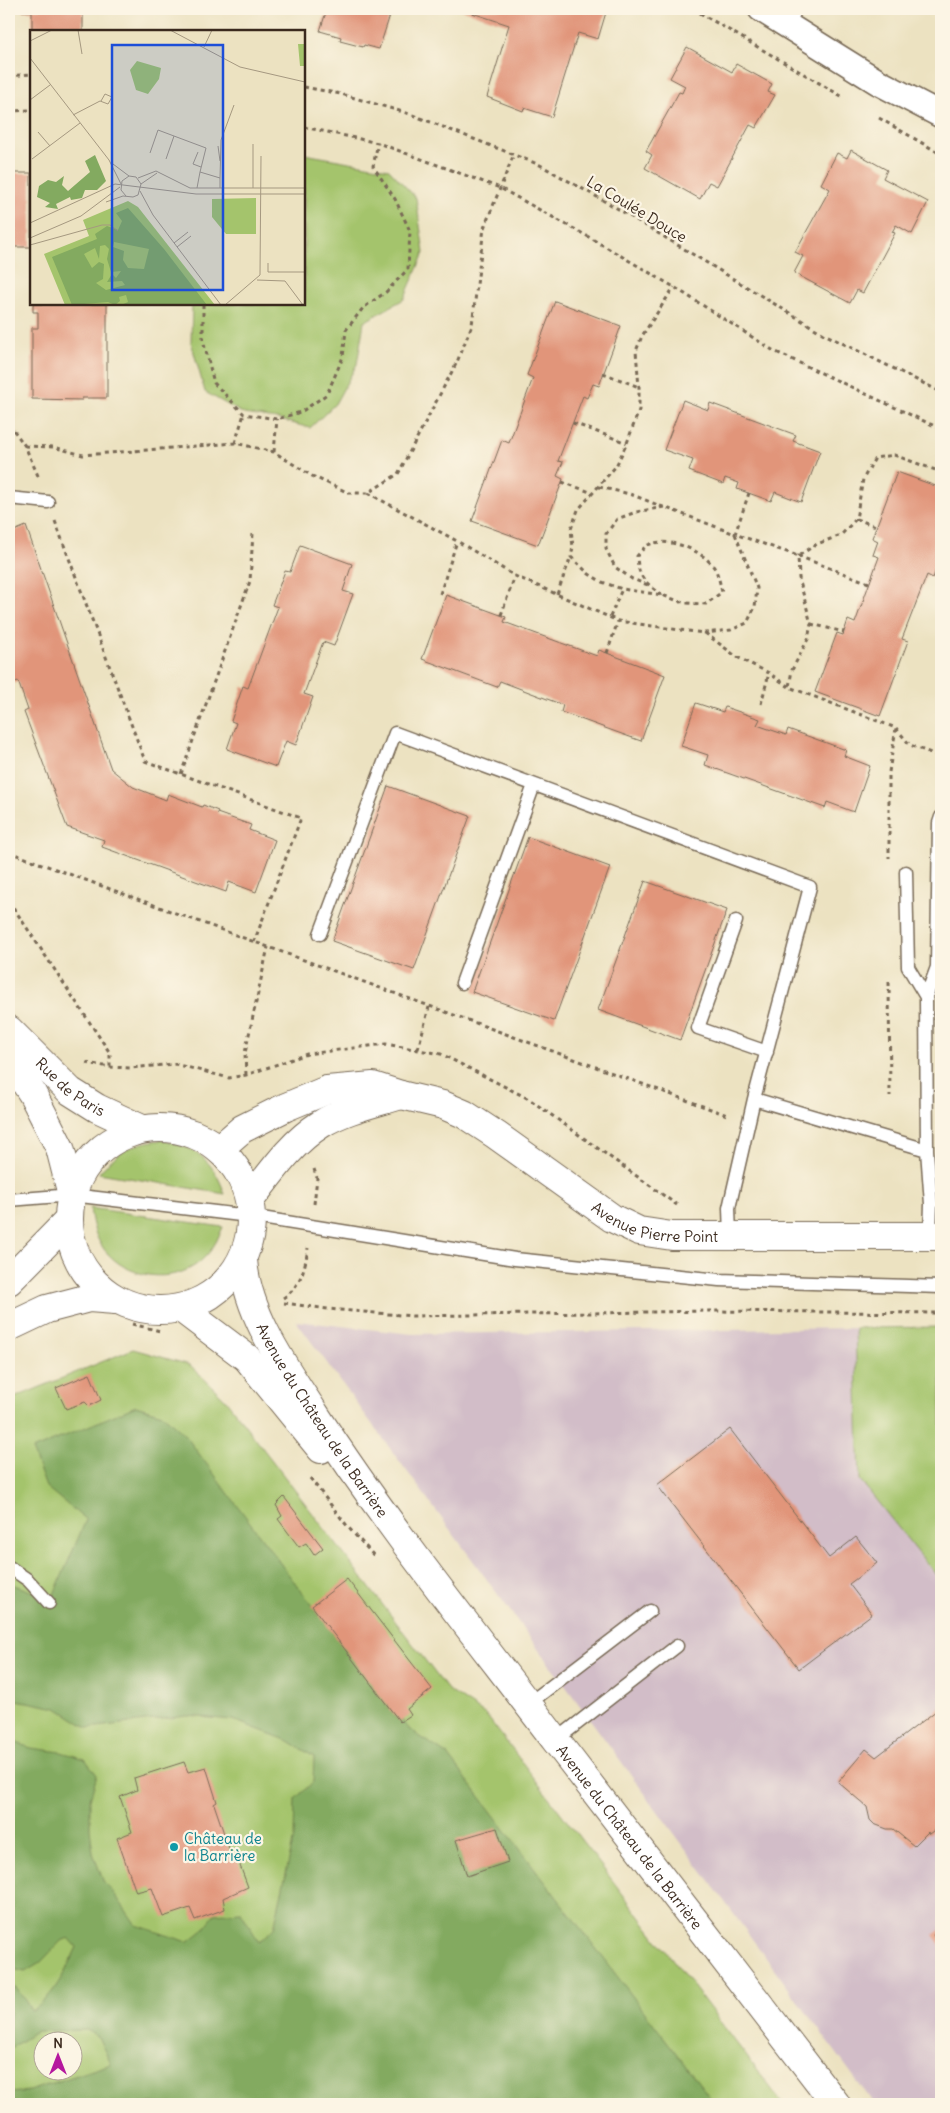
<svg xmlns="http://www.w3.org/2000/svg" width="950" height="2113" font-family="Delius,sans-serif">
<rect width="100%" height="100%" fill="#fcf5e5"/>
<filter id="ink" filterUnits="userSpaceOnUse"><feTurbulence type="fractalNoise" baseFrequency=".02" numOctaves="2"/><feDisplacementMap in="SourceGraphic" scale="10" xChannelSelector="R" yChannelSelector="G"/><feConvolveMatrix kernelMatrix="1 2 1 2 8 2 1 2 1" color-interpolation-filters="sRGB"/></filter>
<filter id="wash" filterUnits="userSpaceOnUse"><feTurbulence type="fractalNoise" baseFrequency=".0096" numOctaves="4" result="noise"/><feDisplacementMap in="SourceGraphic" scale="20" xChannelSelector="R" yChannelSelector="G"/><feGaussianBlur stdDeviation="1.12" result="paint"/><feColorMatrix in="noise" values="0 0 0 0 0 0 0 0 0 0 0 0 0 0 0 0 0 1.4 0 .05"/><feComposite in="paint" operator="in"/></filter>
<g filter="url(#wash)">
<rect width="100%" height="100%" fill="#ece2c1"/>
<!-- industrial -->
<path fill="#d2bdc8" d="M296,1321L412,1334L941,1327V2104H874Z"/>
<!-- green -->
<path fill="#a4c46c" stroke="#707745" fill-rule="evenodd" d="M304,154L389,169L416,198L424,253L404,299L364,322L357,364L335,404L310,428L277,419L244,414L205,392L191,342L192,304H304Z
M161,1140C196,1146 213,1160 225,1194L99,1173C118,1151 132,1143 161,1140Z
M90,1208L223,1227C218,1238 214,1248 205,1257C180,1284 133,1281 108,1254C96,1241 92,1225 90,1208Z
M941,1327V1581L860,1480L855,1328Z
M133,1349L190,1365L225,1399L448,1690L486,1715L783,2104H9V1400ZM42,2040H72V2070H42Z"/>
<!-- forest -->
<path fill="#83aa60" stroke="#5f6a3f" d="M136,1406L162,1414L185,1435L292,1579L410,1730L448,1755L715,2104H9V2093L29,2091L111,2064L98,2037L87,2030L37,2031L9,2049V1984L18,1990L32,2011C54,1997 66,1970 77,1947L69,1938L61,1941L40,1963L25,1972L9,1968V1740L31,1748L61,1752L85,1759L97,1775L90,1799V1829L93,1853L104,1883L113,1892L136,1925L188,1942L202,1931L215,1914L241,1912L259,1942L274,1928L294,1837L295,1799L313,1782L314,1757L289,1741L233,1720L187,1716L88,1728L57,1708L17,1700L9,1704V1583L52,1599L86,1520L46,1487L32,1450Z"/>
<g id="blocks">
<!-- building -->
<path fill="#e1957a" d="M22,9H83V31H32V11H22Z
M327,9H392L379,49L364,45L363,47L340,41L341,37L320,31Z
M460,9H607L598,39L578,33L552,117L524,108L523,111L487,97L509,25Z
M687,47L732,72L736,64L772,84L768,92L775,95L756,128L750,125L717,186L709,182L700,199L645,168L652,155L646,151L679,92L682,93L685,86L670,78Z
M851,150L887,170L883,178L928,202L912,234L896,225L892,232L895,233L863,293L857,290L850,303L794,273L803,256L795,252L830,189L821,184L837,153L847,158Z
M9,173H31V247H9Z
M555,301L621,326L599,386L593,384L587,398L583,396L558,461L563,462L557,476L563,479L562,482L538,545L472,521L502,440L509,443L533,378L527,375Z
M33,304H107V398H82V400L32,399V328H38V312H33Z
M683,400L708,410L710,403L796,435L793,441L820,451L801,502L775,492L771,501L737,489L739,483L725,478L723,484L689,471L693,460L664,450Z
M897,472L941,488V556L933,578L927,575L902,639L908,641L880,716L815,692L837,633L843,635L848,620L855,623L879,557L873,555L878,541L872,538Z
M26,526L111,769L133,787L166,800L168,794L202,807L203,805L218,811L217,813L251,825L249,830L275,840L256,892L229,882L226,892L102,847L104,840L67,827L24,712L28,710L18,681L14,683L9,668V533Z
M300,545L352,564L343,591L353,594L334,646L323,642L304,694L313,697L296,745L286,741L276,767L227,749L236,723L231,721L243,686L248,688L278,607L272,605L285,571L290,572Z
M446,595L506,617L504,622L597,656L599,650L665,675L641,741L561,712L563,705L500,681L497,687L422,659Z
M696,703L723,712L725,707L760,719L757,725L786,735L788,729L846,750L844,756L870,766L854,812L827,802L825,808L705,765L708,755L681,746Z
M388,786L470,816L414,970L332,941Z
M528,837L610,867L554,1021L472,992Z
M645,881L727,910L680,1040L598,1010Z
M90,1374L101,1400L89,1406L85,1402L66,1409L56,1388Z
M730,1429L829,1558L856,1537L877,1563L849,1584L872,1614L799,1669L657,1485Z
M284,1497L323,1548L314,1555L306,1543L299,1547L278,1519L282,1516L276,1505Z
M347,1579L432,1689L407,1709L411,1715L400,1722L312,1606Z
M941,1707V1825L929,1834L928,1832L914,1846L893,1829H887L874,1824L870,1820L867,1807L838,1782L866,1749L876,1757Z
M184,1762L188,1772L206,1767L217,1802L214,1804L232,1857L236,1855L248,1887L223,1898L225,1909L195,1920L190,1908L163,1917L152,1888L136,1892L117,1838L132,1832L120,1797L137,1790L134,1778Z
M497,1828L508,1862L467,1876L456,1840Z
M941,1929V1946L933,1935Z"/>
</g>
</g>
<g filter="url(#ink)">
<use href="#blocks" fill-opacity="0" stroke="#796a57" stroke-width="1"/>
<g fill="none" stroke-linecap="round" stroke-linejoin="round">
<!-- service casing -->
<g stroke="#796a57" stroke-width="15">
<path id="service" d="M788,25L796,9
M9,498L48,502
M906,872L908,967L926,997
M736,921L698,1028L767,1052
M320,934L395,733L810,887L754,1099
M462,983L534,785
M927,1150L926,997L937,967L939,823L941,817
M9,1200L72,1195L249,1216L515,1259L719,1280L941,1287
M730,1236L729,1208L754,1099L927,1150L931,1204L930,1236
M9,1567L28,1580L49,1603
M528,1704L650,1611
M556,1740L677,1646"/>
</g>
<!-- minor casing -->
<g stroke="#796a57" stroke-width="28">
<path id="minor" d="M761,9L878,82L941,115"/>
</g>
<!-- tertiary casing -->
<g stroke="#796a57" stroke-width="30">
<g id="tertiary">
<path id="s1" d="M9,1030L70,1091L97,1108L142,1129"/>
<path d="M9,1058L32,1093L60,1148L72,1195"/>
<path id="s2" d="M219,1149L242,1129L286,1107L327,1090L373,1086L401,1095L443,1105L464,1114L496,1135L612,1218L639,1231L672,1236H941"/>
<path d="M250,1200C271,1173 291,1143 321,1124C345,1109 375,1103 401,1095"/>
</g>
</g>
<!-- secondary casing -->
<g stroke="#796a57" stroke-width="30">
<g id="secondary">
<circle cx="160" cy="1219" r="91"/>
<path id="s3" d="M243,1260C247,1315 286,1369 315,1414C389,1528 474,1633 556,1741C649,1862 743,1983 836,2104"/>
<path d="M9,1281L68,1221"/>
<path d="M182,1309L247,1358L321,1449"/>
<path d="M9,1327L47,1309L89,1298L115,1300"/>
</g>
</g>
<!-- path -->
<path stroke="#796a57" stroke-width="3" stroke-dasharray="4 4" stroke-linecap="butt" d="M693,9L843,97
M9,76L31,74
M304,87L341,94L410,114L540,165L615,207L824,334L941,392
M9,111L31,110
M879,118L941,154
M304,127L378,143L500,188L587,236L674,287L774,351L941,429
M203,304V340L214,383L244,414L277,419L301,412L327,394L343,357L346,330L363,308L386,292L408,269L410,231L395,199L373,166L378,143
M603,373L639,387
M573,423L627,443
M9,424L25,446L39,478
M235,443L244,414
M25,446L53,447L83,455L235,443L274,452L312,476L349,493H368L398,474L457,362L472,325L484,228L514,154
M274,452L277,419
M562,482L593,493
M599,487L630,494L663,507
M368,493L457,541L515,576L618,621L680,630L705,633L731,630L747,623L755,607L757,588L735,534L664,507L636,512L617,519L606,534V549L615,567L632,579L648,585
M749,493L735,534L798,556L817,544L841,535L856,519L863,479L875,458L894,455L941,472
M856,519L876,526
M55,521L145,761L301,818L254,942
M869,583L798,556L799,578L811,624L808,639L792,670L789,687L896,728L889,772V858
M440,594L457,541
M557,594L571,557
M662,595C645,582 638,578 637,556C640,553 644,547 648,545C667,536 702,550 713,566C718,572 720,584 722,592L706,604L684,603L662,595L622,589L602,582L589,574L571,557L573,547L571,529L578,510L616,466L627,443L639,410V387L636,351L642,336L674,287
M501,615L515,576
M610,617L622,589
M811,624L844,632
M705,633L737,657L769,673L789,687
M607,653L618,621
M761,704L769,673
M896,728L910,745L941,757
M181,774L250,581L253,533
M9,852L727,1115
M9,901L110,1053V1067
M889,982L890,1096
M418,1049L429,1007
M86,1063L110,1067L130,1068L175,1064L229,1078L246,1075L307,1054L386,1044L441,1054L529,1099L677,1205
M246,1075L245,1053L268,947
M314,1204L317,1178L314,1169
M283,1298C301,1286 305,1268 308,1248
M284,1303L328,1309L412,1316L710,1311L941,1313
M132,1324L160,1331
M310,1478L348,1527L376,1558"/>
<!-- service -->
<use href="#service" stroke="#fff" stroke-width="12"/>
<!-- minor -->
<use href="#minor" stroke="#fff" stroke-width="25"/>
<!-- tertiary -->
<use href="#tertiary" stroke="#fff" stroke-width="28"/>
<!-- secondary -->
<use href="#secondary" stroke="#fff" stroke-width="28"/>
</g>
</g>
<!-- markers -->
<circle fill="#0f9aa8" stroke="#fcf5e5" stroke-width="2" cx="174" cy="1847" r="5"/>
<g text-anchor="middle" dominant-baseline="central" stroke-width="4.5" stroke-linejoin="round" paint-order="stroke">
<!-- street labels -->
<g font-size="15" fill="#3b2a1e" stroke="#fcf5e5">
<text transform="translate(637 209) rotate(31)">La Coulée Douce</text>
<text stroke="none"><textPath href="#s1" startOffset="84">Rue de Paris</textPath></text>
<text stroke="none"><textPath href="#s2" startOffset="490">Avenue Pierre Point</textPath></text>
<text stroke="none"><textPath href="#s3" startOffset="181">Avenue du Château de la Barrière</textPath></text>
<text stroke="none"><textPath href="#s3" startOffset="699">Avenue du Château de la Barrière</textPath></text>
</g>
<!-- culture labels -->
<g font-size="15" fill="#0d838f" stroke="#fcf5e5" text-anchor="start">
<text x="184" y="1838">Château de<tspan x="184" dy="17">la Barrière</tspan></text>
</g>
</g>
<!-- overview -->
<g transform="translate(30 30)">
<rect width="275" height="275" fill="#ece2c1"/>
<path d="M268,14H275V36H270ZM107,31L131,38L129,49L118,64L106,60L100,40ZM226,168V204H196L182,187V169ZM98,171L108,177L185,275H35L14,224L59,206L53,190Z" fill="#a4c46c"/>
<path d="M65,125L76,151L67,160H55L52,168L41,170L40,167L26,174L28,179L15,177L20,173L7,167L9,156L18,150L26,152L34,146L32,155L38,161L60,142L55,131ZM98,178L134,219L177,275H91L98,272L96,265L89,267L90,271L85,275L78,272L42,275L22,227L67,209L65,204L77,196L88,200L92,191L86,183ZM84,212L119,219L114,239L98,238L93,230L94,221L83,217ZM75,215L79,219L77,229L81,242L91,241L86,248L82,244L77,252L92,251L95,255L76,260L66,253L73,249L74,234L69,232L62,238L54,224L65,218L69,229L70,216Z" fill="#83aa60" fill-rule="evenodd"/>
<path fill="none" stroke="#a59880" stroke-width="1" d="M48,0L52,24M140,0L210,37L275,52M0,11L22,0M174,17L182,0M0,28L79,130L91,154M0,70L20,55M43,85L70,71L78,74L82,67L75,64L71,71M8,102L20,116M188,116L190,131M168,122L163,134L171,137M120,123L128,100L176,118L170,142M2,129L50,93M136,129L144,106M83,134L99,146M108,148L126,141L160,158H275M190,148L191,110L204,75M111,154L127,143M167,158L170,142L190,148V158M223,158V114M110,161L123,185L191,275M76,172L93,166L103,167L108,165L111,154L106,147L99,146L92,151L91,160L96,166M0,193L85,154L166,164H275M0,208L51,186L90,157M144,213L158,202M0,215L72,195H80L88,201M147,217L161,206M238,233V242H275M227,250L255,251L273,275M195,275L230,245L231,126"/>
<path fill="#1d4ed8" fill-opacity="0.15" stroke="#1d4ed8" stroke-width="2.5" d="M82,15H193V260H82Z"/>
<rect width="275" height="275" fill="none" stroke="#3b2a1e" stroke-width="2.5"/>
</g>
<!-- margin -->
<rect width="950" height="2113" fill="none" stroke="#fcf5e5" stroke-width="30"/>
<!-- north arrow -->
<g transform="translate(58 2056)"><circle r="24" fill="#fcf5e5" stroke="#afa495"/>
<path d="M0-4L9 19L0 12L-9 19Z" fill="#b5179e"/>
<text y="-8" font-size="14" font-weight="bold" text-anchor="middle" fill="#3b2a1e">N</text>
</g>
</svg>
